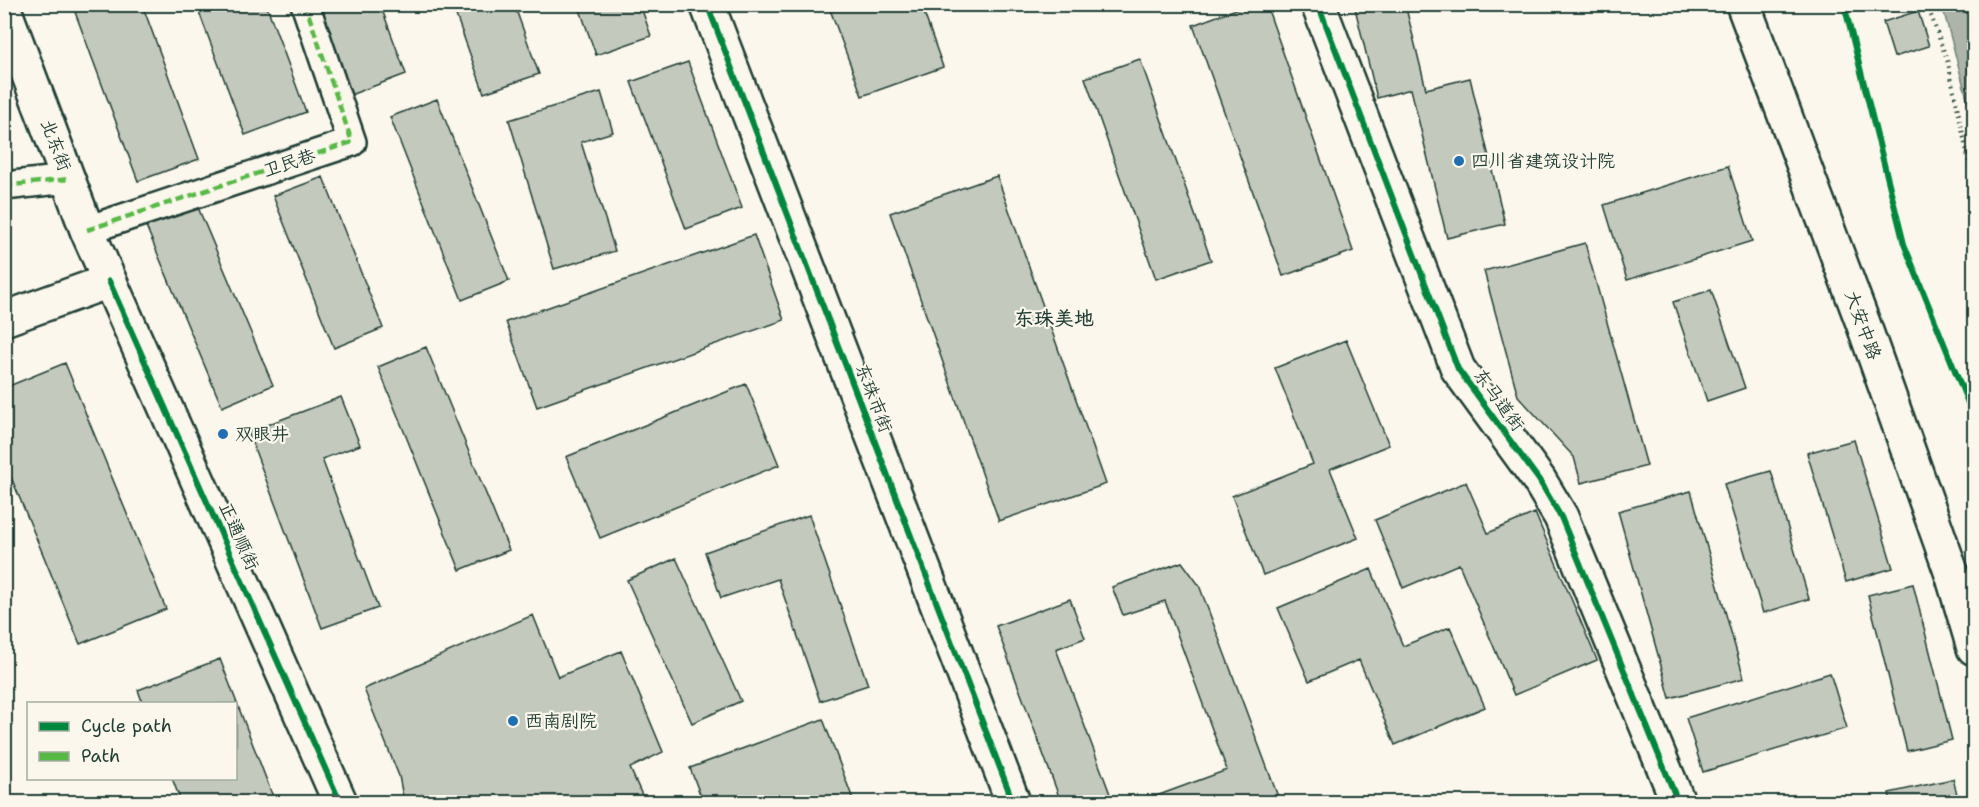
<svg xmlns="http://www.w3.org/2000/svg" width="1979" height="807" font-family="'Shantell Sans','LXGW WenKai TC',sans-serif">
<rect width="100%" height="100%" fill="#fbf7ec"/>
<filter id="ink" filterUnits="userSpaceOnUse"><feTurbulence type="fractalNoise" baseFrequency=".0167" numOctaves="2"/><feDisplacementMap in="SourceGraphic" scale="12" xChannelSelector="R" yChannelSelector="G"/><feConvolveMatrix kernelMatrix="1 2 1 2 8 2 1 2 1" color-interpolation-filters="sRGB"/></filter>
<g filter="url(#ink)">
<!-- water -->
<path fill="#adb4aa" stroke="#74847b" stroke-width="1.5" d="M1942,5H1974V124Z"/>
<!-- building -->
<path fill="#c4c9be" stroke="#1f3d34" stroke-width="1.5" d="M72,4H142L199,159L138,181Z
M196,4H266L306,112L245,135Z
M316,4H380L406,74L350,95Z
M452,4H514L539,74L484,93Z
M578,4H640L651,36L596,55Z
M828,4H921L943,67L862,96Z
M1250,4H1266L1353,251L1283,276L1193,25Z
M1354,4H1405L1426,89L1470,78L1505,224L1447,238L1411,89L1377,98Z
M1918,11L1929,46L1894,57L1883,22Z
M1140,59L1211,260L1156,279L1085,78Z
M688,62L742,208L686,229L631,82Z
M601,92L613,132L581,142L615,251L554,269L509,120Z
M437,99L509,281L462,300L390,117Z
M1728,166L1752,241L1627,280L1604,205Z
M997,176L1106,484L999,521L890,213Z
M323,177L383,328L334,348L273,196Z
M194,198L273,385L222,407L143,219Z
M754,235L784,320L537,407L506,322Z
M1585,243L1647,466L1581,483L1574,457L1518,396L1484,271Z
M1711,290L1745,388L1707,401L1673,302Z
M1346,340L1389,445L1330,469L1358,538L1263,575L1232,496L1313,464L1275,368Z
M426,347L509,550L460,570L378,367Z
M65,363L166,609L80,644L4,460V388Z
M746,384L779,465L600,538L566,457Z
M341,397L360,445L322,459L378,608L322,628L248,432Z
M1854,440L1893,568L1846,582L1807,453Z
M1771,471L1809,599L1763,613L1724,484Z
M1466,482L1488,533L1535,513L1597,660L1514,695L1459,564L1403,588L1375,520Z
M1691,491L1744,678L1670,698L1618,511Z
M809,515L868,685L820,701L778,579L721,598L705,552Z
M676,558L741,701L692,723L627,580Z
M1182,562L1199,585L1280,802H1140L1227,770L1165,601L1123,615L1112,587Z
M1371,569L1403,646L1450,627L1485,707L1395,745L1359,660L1309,681L1278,608Z
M1913,584L1952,740L1907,751L1868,595Z
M1070,599L1085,638L1056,649L1113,802H1061L996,626Z
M533,615L558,677L621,651L663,752L630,768L645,802H404L399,776L364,689Z
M220,659L275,802H181L172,778H236V704H143L138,690Z
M1830,673L1847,728L1703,772L1686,718Z
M823,719L854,802H703L690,768Z
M1953,779L1959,802H1891L1889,793Z"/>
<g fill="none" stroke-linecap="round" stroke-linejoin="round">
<!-- pedestrian casing -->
<g stroke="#1f3d34" stroke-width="32">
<path id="pedestrian" d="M4,186L68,179
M87,230L352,142L305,4"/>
</g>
<!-- minor casing -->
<g stroke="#1f3d34" stroke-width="38">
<path id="minor" d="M707,4L1013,802
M1318,4L1458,369L1539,480L1561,517L1678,802
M4,319L109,281"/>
</g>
<!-- tertiary casing -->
<g stroke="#1f3d34" stroke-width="38">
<path id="tertiary" d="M1743,4L1863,323L1953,577L1974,648
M4,9L87,230L340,802"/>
</g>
<!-- path -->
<path stroke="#1f3d34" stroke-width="4" stroke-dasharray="1.5 4.5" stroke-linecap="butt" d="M1927,4L1948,63L1974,186"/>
<!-- pedestrian -->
<use href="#pedestrian" stroke="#fbf7ec" stroke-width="27"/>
<!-- minor -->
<use href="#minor" stroke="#fbf7ec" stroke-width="33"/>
<!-- tertiary -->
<use href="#tertiary" stroke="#fbf7ec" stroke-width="33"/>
<!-- quiet -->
<path stroke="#58b947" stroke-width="4.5" stroke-dasharray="9 4.5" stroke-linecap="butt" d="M4,186L68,179
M87,230L352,142L305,4"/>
<!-- cycleway casing -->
<g stroke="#fbf7ec" stroke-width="10">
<path id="cycleway" d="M707,4L1013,802
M1318,4L1458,369L1539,480L1561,517L1678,802
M1844,4L1904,244L1974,418
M109,281L340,802"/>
</g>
<!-- cycleway -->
<use href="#cycleway" stroke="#00873e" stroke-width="6"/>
</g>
</g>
<!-- markers -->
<g fill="#1f6fb2" stroke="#fbf7ec" stroke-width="2">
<circle cx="1459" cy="161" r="6"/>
<circle cx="223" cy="434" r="6"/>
<circle cx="513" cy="721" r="6"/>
</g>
<g text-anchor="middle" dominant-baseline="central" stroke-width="4.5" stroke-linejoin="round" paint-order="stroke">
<!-- street labels -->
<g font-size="18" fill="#1f3d34" stroke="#fbf7ec">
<text transform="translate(56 145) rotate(69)">北东街</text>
<text transform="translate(289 163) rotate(-18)">卫民巷</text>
<text transform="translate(1863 325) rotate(70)">大安中路</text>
<text transform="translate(874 398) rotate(69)">东珠市街</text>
<text transform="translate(1499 400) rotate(54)">东马道街</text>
<text transform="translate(239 536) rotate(66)">正通顺街</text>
</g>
<!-- poi labels -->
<g font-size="18" fill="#1f3d34" stroke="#fbf7ec" text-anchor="start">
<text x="1471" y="161">四川省建筑设计院</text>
<text x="235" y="434">双眼井</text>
<text x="525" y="721">西南剧院</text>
</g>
<!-- neighbourhood labels -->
<g font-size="20" font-weight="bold" fill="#1f3d34" stroke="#fbf7ec">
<text x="1054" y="318">东珠美地</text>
</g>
</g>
<!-- margin -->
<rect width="1979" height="807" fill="none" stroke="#fbf7ec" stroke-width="24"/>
<rect x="12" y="12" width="1955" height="783" fill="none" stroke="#1f3d34" stroke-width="2" filter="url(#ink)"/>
<!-- legend -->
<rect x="27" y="702" width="210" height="78" fill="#fbf7ec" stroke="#a3ada2" stroke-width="1.5"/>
<rect x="39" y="722" width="30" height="9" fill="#00873e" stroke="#a3ada2" stroke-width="1.5"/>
<text x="81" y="732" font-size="18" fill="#1f3d34">Cycle path</text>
<rect x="39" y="752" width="30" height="9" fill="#58b947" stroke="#a3ada2" stroke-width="1.5"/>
<text x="81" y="762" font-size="18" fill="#1f3d34">Path</text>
</svg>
